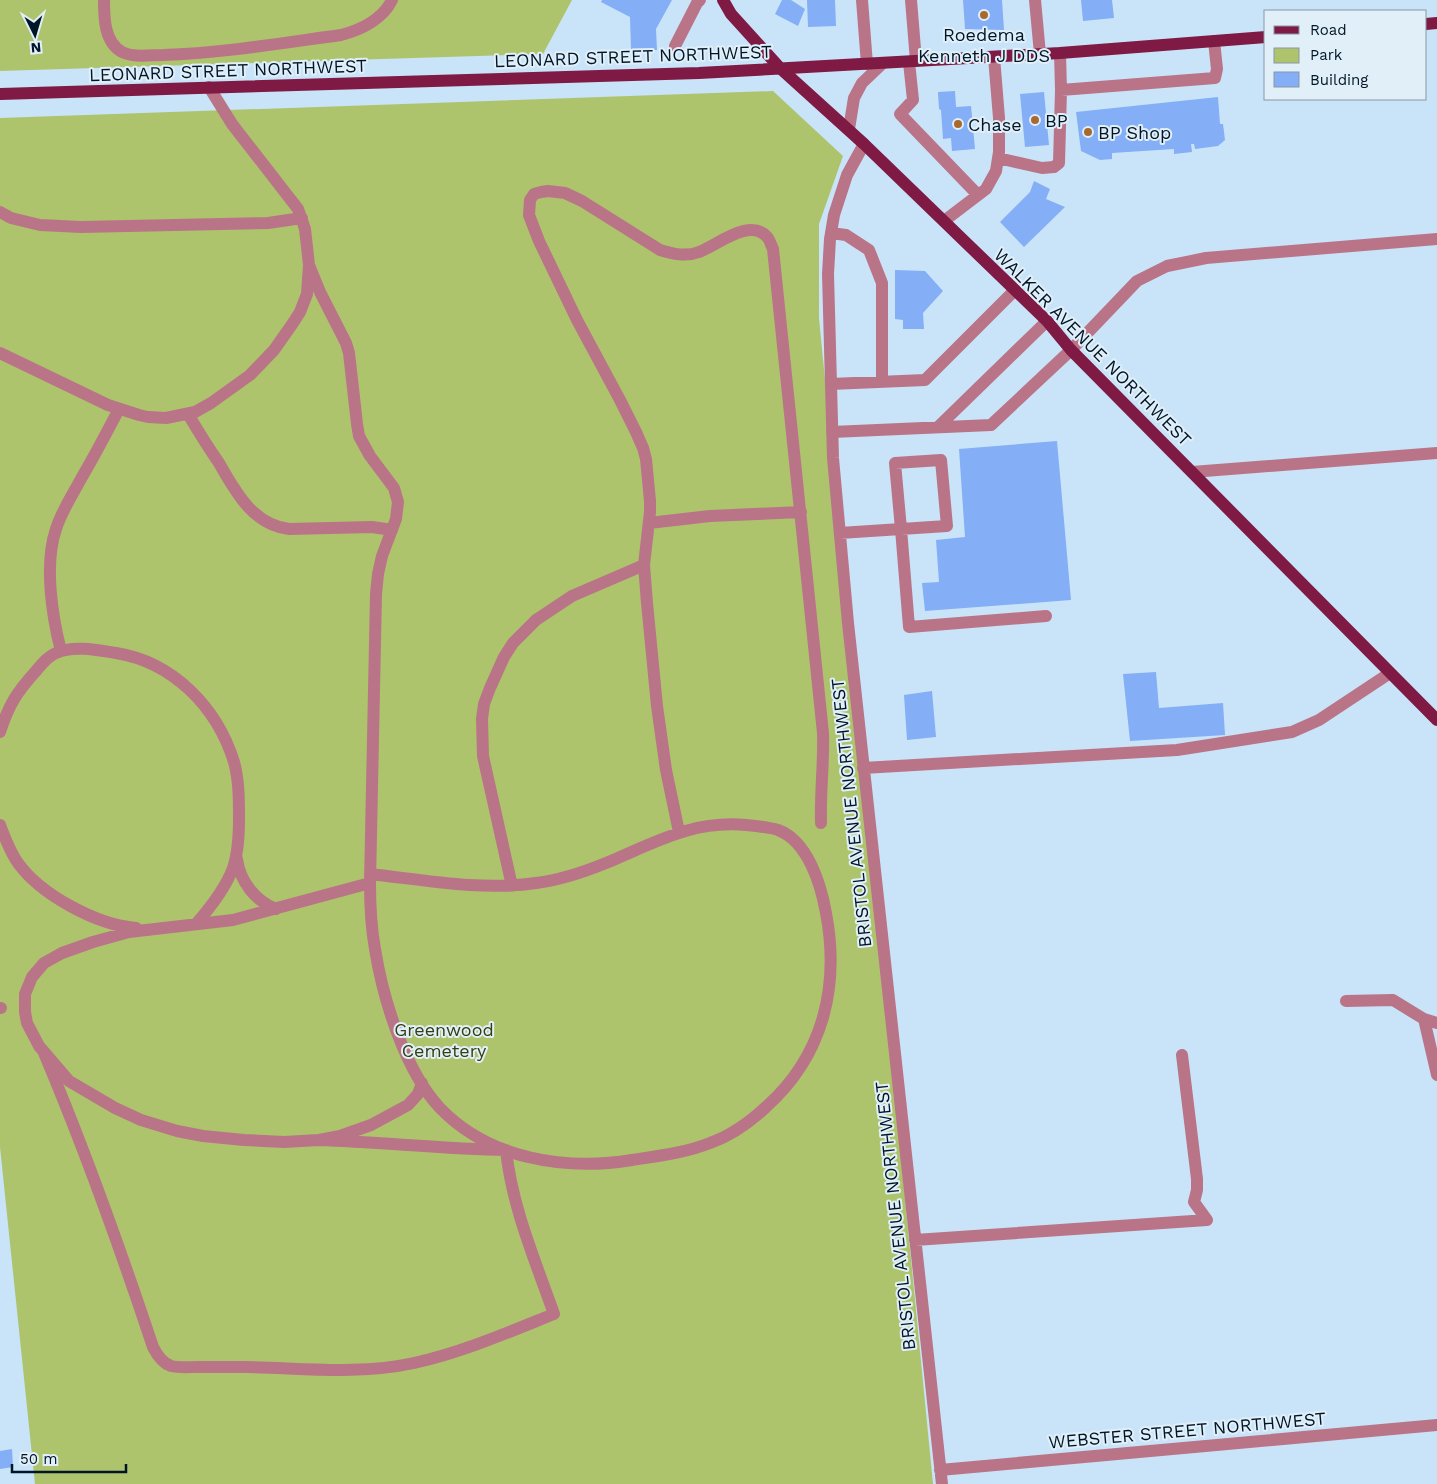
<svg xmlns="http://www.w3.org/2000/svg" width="1437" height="1484" font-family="'Work Sans',sans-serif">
<rect width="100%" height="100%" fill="#c9e4f8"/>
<!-- green -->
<path fill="#adc46d" d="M0,0H572L543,54L0,71Z
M773,91L843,156L819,224V318L933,1484H35L0,1147V118Z"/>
<!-- building -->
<path fill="#84aef6" d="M602,0H672L656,29L657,50L631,49L630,17L601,2Z
M782,0H791L805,9L798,26L775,14Z
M807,0H835L836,26L808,27Z
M963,0H1002L1004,30L965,29Z
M1081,0H1112L1114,18L1083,21Z
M955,91L956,107L971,106L975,149L952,151L951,138L943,139L941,110L939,109L938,92Z
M1044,92L1049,145L1025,147L1020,94Z
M1218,97L1220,124H1223L1225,140L1218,146L1195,149L1194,144H1191L1192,152L1174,154V149L1112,153V159L1100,160L1081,151L1076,112Z
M1034,181L1050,189L1046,199L1065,207L1024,247L1000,222L1030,192Z
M895,270L925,271L943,291L923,313L924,329H903V320L895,319Z
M1057,441L1071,600L925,611L922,583L939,582L936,540L965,537L959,449Z
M1156,672L1159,708L1223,703L1225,735L1130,741L1123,674Z
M932,691L936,737L907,740L904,695Z
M12,1449L13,1467L0,1469V1451Z"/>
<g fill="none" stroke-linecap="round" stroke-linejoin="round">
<!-- minor -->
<path stroke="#ba7488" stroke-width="12" d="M104,0C104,17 104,42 122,52C134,58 150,55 163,55C223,53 282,43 341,35C361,30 383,19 392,0
M862,0L867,64
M911,0L916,61
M1035,0L1040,54
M675,46L697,3L700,0
M1060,53L1061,90L1215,78L1217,69L1214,41
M909,62L913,100L900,114L978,195
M849,129L854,98L862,83L883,63
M864,144L847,175L834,215L830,239L828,274L833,458L848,623L942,1484
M998,158L1042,168L1054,167L1059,163L1061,90
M0,212L11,218L40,225L81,227L268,223L302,218
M944,221L986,189L996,171L999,152V118L994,57
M831,233L846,235L869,250L882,283V382
M309,265L320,292L346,343L349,353L357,424L359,436L370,456L394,488L398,502L396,519L382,556L378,574L376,594L370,883C370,905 371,927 375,949C383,999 405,1071 440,1108C489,1159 565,1171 632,1160C658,1156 685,1153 710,1143C730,1136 750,1122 766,1107C823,1056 840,987 826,913C821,885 808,841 778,830C768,827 757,826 746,825C692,820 654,843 606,863C584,872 560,880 536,883C482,891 424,880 370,874
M0,353L108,405L139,415L148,417L166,418L195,412L211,403L250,375L274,350L293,323L300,312L307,294L309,265L305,229L298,209L232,124L209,87
M831,384L925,380L1015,290
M188,414C198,431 208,447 219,463C235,491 253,525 289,529L372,527L392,530
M938,427L1047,321
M832,432L991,425L1071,350L1137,281L1167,266L1206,258L1437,239
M941,460L947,526L901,529L895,463Z
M1192,472L1437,453
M649,523L710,516L801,512
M840,533L901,529L909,627L1046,616
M61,651C52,616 44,564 56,529C62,510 73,494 82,477C95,455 107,432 119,409
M0,732C9,704 17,692 36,671C42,664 48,656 56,653C73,645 97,650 116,653C173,662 217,707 234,762C239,780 239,800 239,819C239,835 238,853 233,868C226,887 209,909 196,924
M863,768L1177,750L1292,732L1319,720L1390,673
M0,825C5,838 10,852 18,863C41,895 97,925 136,928
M679,832L666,770L657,706L647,603L644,565L650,512V501L646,459L643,448L636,432L620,400L577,320L539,241L529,215L530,200L534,194L541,192L548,191L565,193L582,201L660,250C673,254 686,257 699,252C716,246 751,216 768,238C770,241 771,245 773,249L823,733C824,763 820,793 821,823
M237,859C240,881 255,901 276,909
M370,883L233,920L129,932L93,942L62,953L44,963L32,977L25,994V1012L27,1023L39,1046L69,1081L115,1108L141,1120L177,1131L203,1136L244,1140L284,1142L319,1140L340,1136L371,1125L408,1105L418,1094L422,1083
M512,886L483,756L482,719L484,704L490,688L504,657L513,643L536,620L572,596L644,565
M1346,1001L1393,1000L1424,1019
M0,1008H1
M1437,1023L1424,1019L1437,1075
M44,1053C85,1150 120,1248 153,1347C157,1355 162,1363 171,1366C179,1368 189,1367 198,1367C214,1367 231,1367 247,1367C303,1368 359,1375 414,1363C463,1352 509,1332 554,1314C535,1260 512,1207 506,1150C443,1149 381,1142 319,1140
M915,1240L1207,1220L1194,1202L1197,1190V1179L1182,1055
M940,1470L1437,1425"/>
<!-- major -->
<path stroke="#7f1a44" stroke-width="12" d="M723,0L731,14L780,68L864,144L1047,321L1071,350L1437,720
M1426,24L1437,23
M0,94L699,73L1060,53L1266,37"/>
</g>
<!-- markers -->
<g fill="#a7692e" stroke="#e1eff9" stroke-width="2">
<circle cx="984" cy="15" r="5"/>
<circle cx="1035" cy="120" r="5"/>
<circle cx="958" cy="124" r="5"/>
<circle cx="1088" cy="132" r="5"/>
</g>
<g text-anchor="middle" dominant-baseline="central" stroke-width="4" stroke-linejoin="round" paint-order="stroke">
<!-- poi labels -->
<g font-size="18" fill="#001527" stroke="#e1eff9" text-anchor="start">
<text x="984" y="34" text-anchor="middle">Roedema<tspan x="984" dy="21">Kenneth J DDS</tspan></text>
<text x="1045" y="120">BP</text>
<text x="968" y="124">Chase</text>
<text x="1098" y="132">BP Shop</text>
</g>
<!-- street labels -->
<g font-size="18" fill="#001527" stroke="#e1eff9">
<text transform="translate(633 56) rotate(-2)">LEONARD STREET NORTHWEST</text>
<text transform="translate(228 70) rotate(-2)">LEONARD STREET NORTHWEST</text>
<text transform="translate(1093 347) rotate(45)">WALKER AVENUE NORTHWEST</text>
<text transform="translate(851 813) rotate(-96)">BRISTOL AVENUE NORTHWEST</text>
<text transform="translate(895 1216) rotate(-96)">BRISTOL AVENUE NORTHWEST</text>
<text transform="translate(1187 1430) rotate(-5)">WEBSTER STREET NORTHWEST</text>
</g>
<!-- park labels -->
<g font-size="18" fill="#333d0e" stroke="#e1eff9">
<text x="444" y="1029">Greenwood<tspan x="444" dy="21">Cemetery</tspan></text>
</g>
</g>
<!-- legend -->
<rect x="1264" y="10" width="162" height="90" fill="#e1eff9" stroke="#8798a5"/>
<rect x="1274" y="26" width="25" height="8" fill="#7f1a44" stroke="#8798a5"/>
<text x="1310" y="35" font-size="15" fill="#001527">Road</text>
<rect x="1274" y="48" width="25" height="15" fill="#adc46d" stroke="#8798a5"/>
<text x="1310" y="60" font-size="15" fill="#001527">Park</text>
<rect x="1274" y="72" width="25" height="15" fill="#84aef6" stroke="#8798a5"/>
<text x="1310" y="85" font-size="15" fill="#001527">Building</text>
<!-- north arrow -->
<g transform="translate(35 35) rotate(175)" stroke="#e1eff9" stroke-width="4" paint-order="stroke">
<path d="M0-4L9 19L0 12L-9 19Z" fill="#001527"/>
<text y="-8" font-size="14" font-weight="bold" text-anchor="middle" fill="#001527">N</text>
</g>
<!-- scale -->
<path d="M12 1464v8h114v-8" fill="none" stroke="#001527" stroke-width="2.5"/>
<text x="20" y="1464" font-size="15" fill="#001527" stroke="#e1eff9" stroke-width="4" paint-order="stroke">50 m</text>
</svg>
